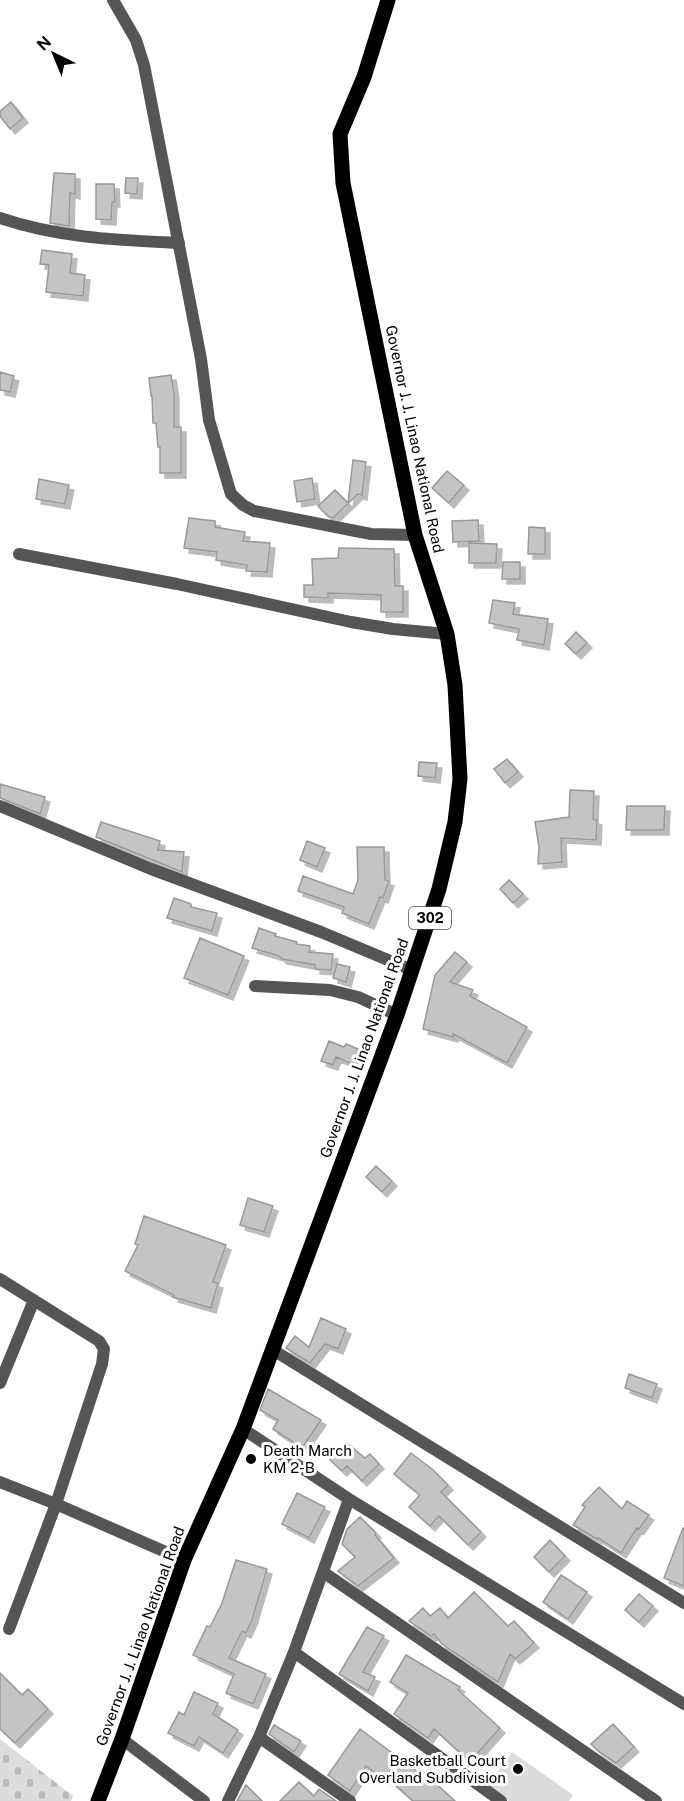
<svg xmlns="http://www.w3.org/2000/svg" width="684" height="1801" font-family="'Public Sans',sans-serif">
<defs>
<pattern id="cemetery-stones" width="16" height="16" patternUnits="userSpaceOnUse" patternTransform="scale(1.5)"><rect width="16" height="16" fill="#dcdcdc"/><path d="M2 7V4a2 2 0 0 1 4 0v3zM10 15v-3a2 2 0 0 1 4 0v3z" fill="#bbb"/></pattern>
<filter id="shadow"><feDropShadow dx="5" dy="5" stdDeviation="0" flood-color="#0004"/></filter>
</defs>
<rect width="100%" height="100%" fill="#fff"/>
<!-- green -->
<path fill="#dcdcdc" d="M512,1752L573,1795L569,1801H509L488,1786Z"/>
<!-- cemetery -->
<path fill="url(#cemetery-stones)" d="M0,1739L73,1796L71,1801H0Z"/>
<!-- building -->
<path fill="#c4c4c4" stroke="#999" stroke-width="1.5" filter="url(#shadow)" d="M11,102L23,118L10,129L0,116V111Z
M54,173L75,174V194L70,193L69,226L50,223Z
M126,178H138L137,194L125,193Z
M96,184H114L115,202H112L111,220L96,219Z
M42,250L72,254L70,273L85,275L83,296L46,292L49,265L40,264Z
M0,372L14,376L10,392L0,390Z
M171,375L174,393V427H181V473H160V447H158L156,423H153L152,396H151L149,378Z
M353,460L366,462L362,495L358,494L333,518L329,517L318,506L335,490L348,503Z
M447,471L464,485L449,503L432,488Z
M312,478L315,499L297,502L294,481Z
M39,479L69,485L65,504L36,499Z
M189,518L215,521V527L245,532L243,541L270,543L267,572L246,571L247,565L216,560L217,552L184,548Z
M478,520L479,541L453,542L452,521Z
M529,527L545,528V554H528Z
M469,543L497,544L496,563H469Z
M339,548L394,549L395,586H403V612H381V595L328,593V598L304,597V585H313L312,559L338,558Z
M503,562H520V579H502Z
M493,600L515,603L513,614L548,619L544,645L517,640L519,629L489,623Z
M576,632L587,643L576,654L565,644Z
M507,759L518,772L505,783L494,769Z
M419,762L437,763L435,778L418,776Z
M0,784L45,797L40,814L0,798Z
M570,790L594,791L593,819L597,820L596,840L561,838L562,862L538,864L539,847L535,822L569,817Z
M627,806H665L664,830H626Z
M101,822L160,841L158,850L184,852L182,872L96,837Z
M307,841L325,848L317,867L300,860Z
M357,847H384L385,880L389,881L383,898L380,897L369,924L342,913L344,907L298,891L303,876L353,894L358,880Z
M509,880L523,894L513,903L500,889Z
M174,898L191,904V907L217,913L212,931L167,918Z
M259,928L276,934L275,936L297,942L296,944L310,946L309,952L333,954L331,970L315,969V965L282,959L279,956L252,948Z
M200,938L244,956L228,995L184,978Z
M455,952L467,962L450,982L473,990L470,996L527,1027L507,1063L453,1034V1037L423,1029L435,975Z
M337,964L350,967L346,982L333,978Z
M329,1041L344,1047L346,1044L358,1049L352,1064L336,1057L333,1065L321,1061Z
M376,1166L392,1181L382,1192L366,1177Z
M248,1198L273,1206L264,1232L240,1225Z
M144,1216L226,1245L213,1282L218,1283L211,1308L173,1297L174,1295L125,1271L138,1245L135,1244Z
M321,1318L346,1329L338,1349L325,1344L310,1363L286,1348L295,1336L309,1347Z
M629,1374L657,1384L652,1398L625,1388Z
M268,1389L321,1420L302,1448L273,1429L278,1420L260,1410Z
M347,1443L365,1458L370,1454L379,1464L362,1481L347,1466L342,1471L330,1460Z
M411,1453L432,1469L448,1485L441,1492L481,1532L468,1545L439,1516L430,1526L409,1507L420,1495L394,1474Z
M599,1487L622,1509L627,1501L649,1515L639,1529L637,1528L621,1553L598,1538L597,1539L573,1525L585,1507L582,1505Z
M297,1493L325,1507L309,1538L282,1524Z
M360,1517L376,1533L375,1535L394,1558L358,1586L338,1571L355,1557L342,1544L347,1529Z
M683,1528H684V1586L664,1578Z
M550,1540L565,1556L549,1572L534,1557Z
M236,1560L267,1569L252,1620L246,1633L242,1631L229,1658L266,1674L253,1704L226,1693L234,1674L193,1655L207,1626L210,1627L222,1603Z
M561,1575L587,1592L568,1619L543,1602Z
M474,1592L508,1626L514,1621L534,1643L515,1659L510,1654L498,1682L442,1644L434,1634L431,1636L409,1621L423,1608L430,1616L440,1608L448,1618Z
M639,1594L653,1606L639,1622L625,1610Z
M367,1627L384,1636L363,1672L375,1677L368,1691L339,1674Z
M406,1655L460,1687L458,1690L500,1728L470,1762L434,1729L428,1738L394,1714L408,1693L390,1682Z
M0,1673L22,1695L28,1689L48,1709L15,1743L0,1729Z
M194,1692L218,1703L213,1714L238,1730L223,1753L199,1737L194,1746L168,1733L179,1712L184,1715Z
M613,1724L634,1747L616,1763L597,1750L591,1744Z
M274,1725L301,1741L294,1752L269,1734Z
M360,1729L418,1772L420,1769L455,1801H413L387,1778L385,1780L366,1766L350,1791L328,1775Z
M299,1782L314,1796L319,1789L336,1801H280Z
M246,1785L262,1801H237Z"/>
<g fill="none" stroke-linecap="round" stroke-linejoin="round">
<!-- street -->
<path stroke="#555" stroke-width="12" d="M113,0L136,40L144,65L201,359L209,420L231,494L243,505L254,511L371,534L415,535
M0,218C58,238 118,240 179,243
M19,554L177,584L351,622L393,629L447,634
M0,806L151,869L321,932L412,970
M255,986L330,990L358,997L397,1015
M0,1279L99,1341L104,1349L102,1364L56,1504L9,1629
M273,1350L684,1603
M0,1383L34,1300
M243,1429L349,1499L684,1704
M0,1482L56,1504L184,1560
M323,1572L656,1801
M294,1652L501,1801
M259,1737L350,1801
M122,1739L204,1801
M228,1801L259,1737L294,1652L349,1499"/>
<!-- primary -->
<path stroke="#000" stroke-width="15" d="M98,1801L122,1739L184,1560L243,1429L397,1015L439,889L455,822L460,779L455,685L447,634L415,535L343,183L340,134L364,77L388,0"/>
</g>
<!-- markers -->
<g fill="#000" stroke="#fff" stroke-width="2">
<circle cx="251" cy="1459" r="6"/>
<circle cx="518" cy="1769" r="6"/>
</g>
<g text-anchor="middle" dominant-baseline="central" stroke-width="6" stroke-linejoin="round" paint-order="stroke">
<!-- shield labels -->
<rect fill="#fff" stroke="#4c4c4c" stroke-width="1.5" x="409" y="907" width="42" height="22" rx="4.5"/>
<g font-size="14" font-weight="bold" fill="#000">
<text x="430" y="918">302</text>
</g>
<!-- street labels -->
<g font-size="15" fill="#000" stroke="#fff">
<text transform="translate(415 439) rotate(78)">Governor J. J. Linao National Road</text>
<text transform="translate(364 1048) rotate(-70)">Governor J. J. Linao National Road</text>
<text transform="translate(140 1636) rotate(-70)">Governor J. J. Linao National Road</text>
</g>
<!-- poi labels -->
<g font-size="15" fill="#000" stroke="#fff" text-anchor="start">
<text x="263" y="1450">Death March<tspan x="263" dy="17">KM 2-B</tspan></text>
<text x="506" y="1760" text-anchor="end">Basketball Court<tspan x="506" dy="17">Overland Subdivision</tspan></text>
</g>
</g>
<!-- north arrow -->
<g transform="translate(54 54) rotate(317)" stroke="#ffffff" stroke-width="4.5" paint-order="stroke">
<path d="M0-4.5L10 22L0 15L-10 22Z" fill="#000000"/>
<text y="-9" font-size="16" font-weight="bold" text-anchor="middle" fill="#000000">N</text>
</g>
</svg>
